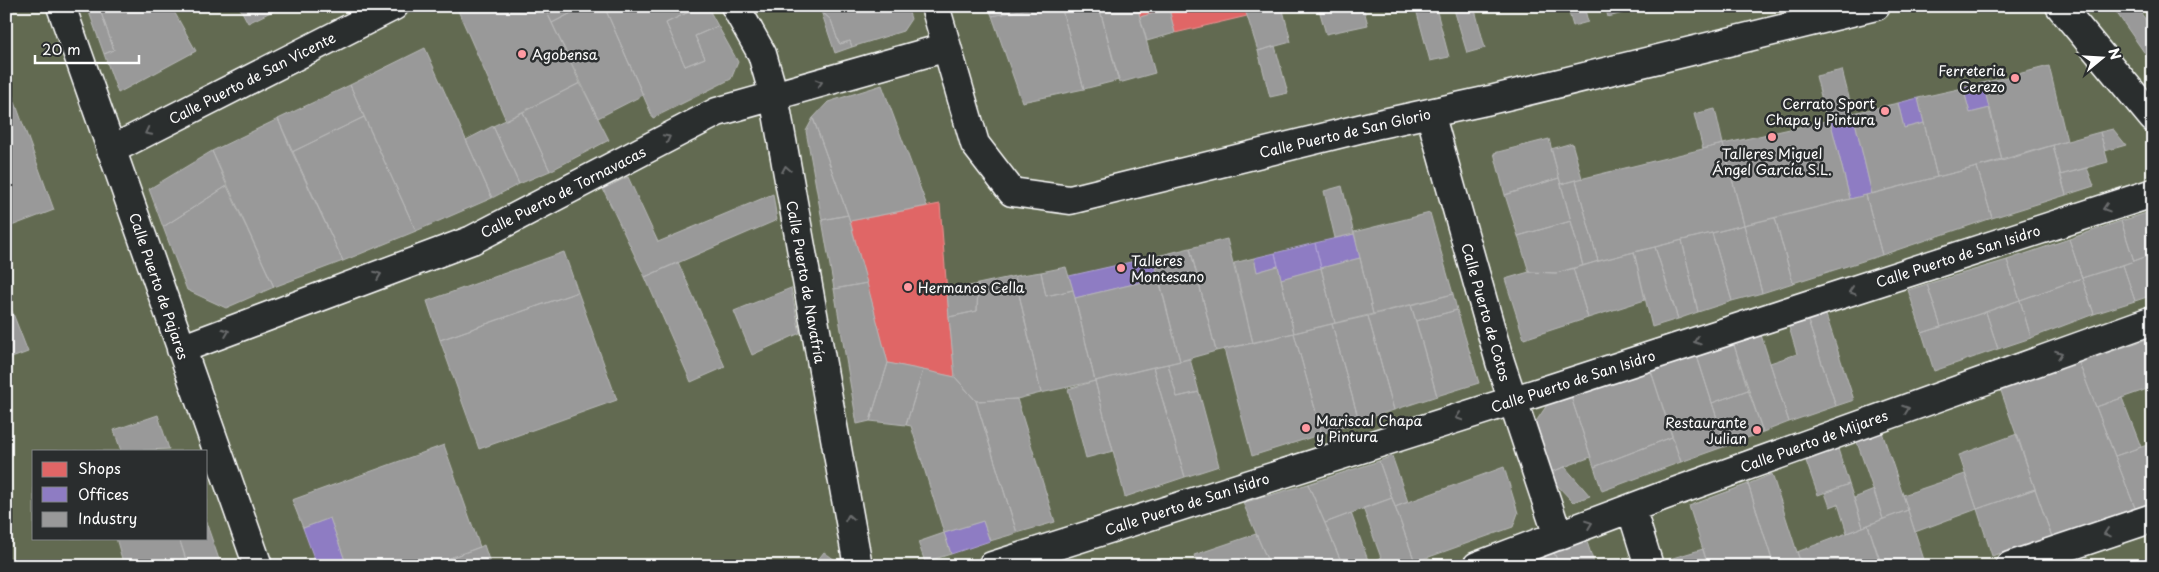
<svg xmlns="http://www.w3.org/2000/svg" width="2159" height="572" font-family="'Playpen Sans',sans-serif">
<rect width="100%" height="100%" fill="#2a2d2e"/>
<filter id="ink" filterUnits="userSpaceOnUse"><feTurbulence type="fractalNoise" baseFrequency=".02" numOctaves="2"/><feDisplacementMap in="SourceGraphic" scale="10" xChannelSelector="R" yChannelSelector="G"/><feConvolveMatrix kernelMatrix="1 2 1 2 8 2 1 2 1" color-interpolation-filters="sRGB"/></filter>
<g filter="url(#ink)">
<!-- green -->
<path fill="#626b51" stroke="#b0b5a8" fill-rule="evenodd" d="M6,6H2153V566H6ZM34,451H206V538H34Z"/>
<!-- shops -->
<path fill="#e06666" stroke="#e99494" d="M1137,6H1244L1247,16L1175,33L1169,9L1140,17Z
M940,204L949,317L955,377L888,363L850,221Z"/>
<!-- offices -->
<path fill="#8e7cc3" stroke="#b0a3d5" d="M1983,83L1990,108L1970,113L1963,88Z
M1918,98L1924,123L1904,128L1898,103Z
M1853,113L1872,194L1850,199L1830,120Z
M1354,234L1360,258L1321,268L1315,243Z
M1315,243L1321,268L1281,279L1275,253Z
M1275,253L1278,266L1257,272L1254,258Z
M1153,257L1159,278L1075,298L1069,276Z
M330,518L347,566H317L303,528Z
M983,521L990,541L951,554L944,533Z"/>
<!-- industry -->
<path fill="#999" stroke="#b8b8b8" d="M87,6H171L196,51L118,93L104,54L114,50L99,7L89,12Z
M239,6H283L248,23Z
M456,6H544L580,83L506,120Z
M544,6H585L552,23Z
M585,6H604L643,95L598,118L552,23Z
M604,6H701L666,23L685,66L705,58L695,36L718,26L738,62L731,79L653,118Z
M701,6H707L718,26L695,36L705,58L685,66L666,23Z
M792,6H812L794,11Z
M819,6H907L911,19L903,31L852,47L850,41L840,44L838,41L831,20L821,11Z
M988,6H1042L992,16Z
M1042,6H1061L1084,89L1022,102L992,16Z
M1061,6H1099L1119,80L1084,89Z
M1099,6H1137L1155,73L1119,83Z
M1244,6H1282L1291,42L1258,51Z
M1318,6H1363L1368,25L1326,34Z
M1416,6H1444L1417,13Z
M1453,6H1474L1485,48L1467,53Z
M1567,6H1584L1588,22L1573,26Z
M1605,6H1621L1623,13L1608,17Z
M2118,6H2136L2153,30V50L2146,55L2114,9Z
M99,7L114,50L104,54L89,12Z
M1436,8L1449,57L1430,61L1417,13Z
M1169,9L1175,33L1147,41L1140,17Z
M821,11L831,20L838,41L840,44L850,41L852,47L835,53Z
M1275,46L1288,93L1270,97L1258,51Z
M425,48L492,198L416,231L350,85Z
M2153,50V67L2146,55Z
M2049,66L2067,141L2002,161L1983,83Z
M1842,70L1853,113L1827,121L1816,76Z
M580,83L609,140L550,171L523,112Z
M350,85L364,117L292,152L278,119Z
M882,85L927,206L850,221L813,118L828,102Z
M1963,88L1970,113L1990,108L2002,161L1937,177L1918,98Z
M11,91L54,210L6,228V93Z
M1898,103L1904,128L1924,123L1937,177L1872,194L1853,113Z
M1715,109L1723,144L1703,149L1694,114Z
M523,112L550,171L519,184L493,126Z
M364,117L416,231L343,261L292,152Z
M813,118L848,215L822,220L806,131Z
M278,119L343,261L274,287L212,151Z
M1830,120L1850,199L1744,225L1723,144Z
M493,126L519,184L492,198L466,140Z
M2113,129L2126,145L2105,151L2100,132Z
M2100,132L2108,162L2060,175L2053,145Z
M1549,139L1559,178L1505,195L1494,153Z
M1572,143L1582,178L1561,184L1551,149Z
M1723,144L1744,225L1598,261L1576,180Z
M2053,145L2066,195L1992,218L1977,167Z
M212,151L227,186L163,227L149,189Z
M1977,167L1992,218L1882,255L1866,195Z
M2087,168L2094,186L2066,195L2060,175Z
M628,177L658,242L773,194L777,220L645,277L603,189Z
M1559,178L1571,221L1518,236L1505,195Z
M1576,180L1598,261L1583,266L1561,184Z
M227,186L274,287L226,308L187,290L163,227Z
M1342,186L1354,234L1335,238L1324,191Z
M1866,195L1882,255L1793,283L1775,218Z
M2153,211V254L2134,261L2121,221Z
M1430,213L1453,294L1373,314L1354,232Z
M848,215L867,283L834,289L822,220Z
M1775,218L1793,283L1762,293L1744,225Z
M1571,221L1583,266L1556,273L1529,272L1518,236Z
M2121,221L2134,261L2082,278L2069,239Z
M1744,225L1762,293L1732,301L1712,233Z
M1712,233L1732,301L1698,312L1682,240Z
M1227,239L1253,343L1216,351L1190,248Z
M2069,239L2082,278L2020,300L2007,260Z
M1682,240L1698,312L1678,319L1655,247Z
M1655,247L1678,319L1652,327L1634,252Z
M1190,248L1216,351L1180,361L1153,257Z
M564,252L578,292L440,340L427,301Z
M1634,252L1645,300L1588,318L1573,268Z
M2153,254V295L2135,301L2123,265Z
M1254,258L1257,272L1278,266L1294,333L1253,343L1234,263Z
M1360,258L1373,314L1335,323L1321,268Z
M2007,260L2020,300L1941,327L1927,284Z
M678,262L725,367L691,382L645,277Z
M2123,265L2135,301L2094,314L2082,278Z
M1066,267L1073,290L1046,296L1041,272Z
M1321,268L1335,323L1294,333L1281,279Z
M1573,268L1588,318L1524,339L1505,279L1529,272L1556,273Z
M1041,272L1046,296L1073,290L1095,381L1041,393L1015,276Z
M1015,276L1041,393L1017,399L976,401L955,377L949,317L977,311L978,284Z
M1159,278L1180,361L1095,381L1075,298Z
M2082,278L2094,314L2031,338L2020,300Z
M867,283L888,363L870,421L857,424L834,289Z
M978,284L977,311L949,317L947,291Z
M1927,284L1941,327L1922,333L1908,290Z
M791,288L800,333L752,355L734,311Z
M578,292L617,400L479,449L440,340Z
M1453,294L1457,310L1416,321L1411,305Z
M2020,300L2031,338L1998,349L1986,312Z
M1411,305L1437,396L1394,410L1368,316Z
M1457,310L1479,383L1437,396L1416,321Z
M12,311L28,352L6,360V313Z
M1986,312L1998,349L1934,371L1922,333Z
M1826,315L1854,400L1836,406L1808,321Z
M1368,316L1394,410L1359,421L1332,324Z
M1808,321L1836,406L1789,422L1770,363L1797,354L1789,327Z
M1332,324L1359,421L1322,434L1294,333Z
M1294,333L1322,434L1252,456L1224,349Z
M1761,335L1789,422L1763,432L1734,345Z
M2153,337V387L2096,407L2079,363Z
M1734,345L1748,390L1712,403L1697,356Z
M1697,356L1726,446L1681,462L1651,371Z
M1190,359L1199,392L1177,397L1168,364Z
M888,363L923,370L906,425L870,421Z
M2079,363L2135,508L2052,537L2001,391Z
M1168,364L1177,397L1199,392L1219,466L1185,477L1153,367Z
M1153,367L1185,477L1125,497L1095,381Z
M923,370L955,377L976,401L1017,533L990,541L983,521L944,533L911,426L906,425Z
M1651,371L1672,437L1594,467L1571,397Z
M1095,381L1113,451L1086,458L1068,389Z
M1748,390L1763,432L1726,446L1712,403Z
M1571,397L1591,457L1551,472L1535,423L1547,405Z
M2122,398L2141,447L2115,456L2096,407Z
M1017,399L1055,522L1017,533L976,401Z
M158,415L169,449L121,451L114,430Z
M1882,432L1908,510L1883,519L1857,442Z
M2017,434L2035,489L1977,509L1959,455Z
M1672,437L1681,462L1602,491L1594,467Z
M2153,443V502L2135,508L2115,456Z
M444,445L480,547L428,566H347L330,518L303,528L292,500Z
M1838,449L1849,484L1818,495L1806,461Z
M1392,456L1408,502L1395,507L1379,461Z
M1379,461L1392,498L1325,523L1308,484Z
M1504,467L1518,513L1513,527L1415,562L1395,507Z
M1565,467L1590,496L1573,502L1555,483L1551,472Z
M1772,474L1797,552L1802,566H1774L1748,484Z
M1965,474L1977,509L1915,532L1903,495Z
M1308,484L1343,566H1270L1243,503Z
M1748,484L1774,566H1708L1689,506Z
M1849,484L1863,527L1847,533L1838,504L1830,507L1825,493Z
M2035,489L2052,537L1992,556L1977,509Z
M1874,490L1883,519L1863,527L1854,498Z
M1392,498L1415,562L1405,566H1384L1363,508Z
M1908,510L1926,566H1881L1868,525Z
M1351,513L1369,563L1381,558L1384,566H1343L1325,523Z
M206,522L221,565L188,566L179,538H206Z
M1868,525L1880,560L1864,566H1802L1797,552Z
M944,533L951,554L925,562L918,542Z
M1256,534L1270,566H1198L1194,555Z
M116,538H179L188,566H124Z
M1586,539L1595,566H1559L1554,552Z
M484,545L491,566H428L480,547Z
M1703,549L1708,566H1668L1666,560Z
M824,552L835,560L830,566H813Z
M1554,552L1559,566H1520L1544,556Z
M1880,560L1881,566H1864Z"/>
<g fill="none" stroke-linecap="round" stroke-linejoin="round">
<!-- minor casing -->
<g stroke="#fff" stroke-width="31">
<path id="minor" d="M61,6L258,566
M735,6L762,54L774,96L858,566
M935,6L975,144L1012,192L1070,200L1379,124L1490,100L1876,6
M2060,6L2153,118
M1430,113L1500,362L1558,536
M111,150L394,6
M181,349L472,240L717,112L947,47
M1631,508L1649,566
M992,566L1546,390L2153,193
M1477,566L1663,496L2153,320
M2010,566L2153,518"/>
</g>
<!-- minor -->
<use href="#minor" stroke="#2a2d2e" stroke-width="28"/>
</g>
<!-- one-way arrows -->
<defs><path id="oneway-chevron" d="M-2-3.5L2.5 0L-2 3.5" fill="none" stroke-width="1.6" stroke-linecap="round" stroke-linejoin="round" transform="scale(1.25)"/></defs>
<g stroke="#6a6c6d">
<use href="#oneway-chevron" transform="translate(819 83) rotate(-16)"/>
<use href="#oneway-chevron" transform="translate(148 132) rotate(153)"/>
<use href="#oneway-chevron" transform="translate(667 138) rotate(-27)"/>
<use href="#oneway-chevron" transform="translate(786 169) rotate(-100)"/>
<use href="#oneway-chevron" transform="translate(2106 208) rotate(162)"/>
<use href="#oneway-chevron" transform="translate(378 275) rotate(-21)"/>
<use href="#oneway-chevron" transform="translate(1852 291) rotate(162)"/>
<use href="#oneway-chevron" transform="translate(226 332) rotate(-21)"/>
<use href="#oneway-chevron" transform="translate(1697 341) rotate(162)"/>
<use href="#oneway-chevron" transform="translate(2059 354) rotate(-20)"/>
<use href="#oneway-chevron" transform="translate(1906 409) rotate(-20)"/>
<use href="#oneway-chevron" transform="translate(1459 417) rotate(162)"/>
<use href="#oneway-chevron" transform="translate(849 518) rotate(-100)"/>
<use href="#oneway-chevron" transform="translate(1589 524) rotate(-21)"/>
<use href="#oneway-chevron" transform="translate(2107 533) rotate(161)"/>
</g>
</g>
<!-- markers -->
<g fill="#ff9aa2" stroke="#2a2d2e" stroke-width="2">
<circle cx="522" cy="54" r="5"/>
<circle cx="2015" cy="78" r="5"/>
<circle cx="1885" cy="111" r="5"/>
<circle cx="1772" cy="137" r="5"/>
<circle cx="1121" cy="268" r="5"/>
<circle cx="908" cy="287" r="5"/>
<circle cx="1306" cy="428" r="5"/>
<circle cx="1757" cy="430" r="5"/>
</g>
<g text-anchor="middle" dominant-baseline="central" stroke-width="5" stroke-linejoin="round" paint-order="stroke">
<!-- poi labels -->
<g font-size="14" fill="#fff" stroke="#2a2d2e" text-anchor="start">
<text x="532" y="54">Agobensa</text>
<text x="2005" y="70" text-anchor="end">Ferreteria<tspan x="2005" dy="16">Cerezo</tspan></text>
<text x="1875" y="103" text-anchor="end">Cerrato Sport<tspan x="1875" dy="16">Chapa y Pintura</tspan></text>
<text x="1772" y="153" text-anchor="middle">Talleres Miguel<tspan x="1772" dy="16">Ángel García S.L.</tspan></text>
<text x="1131" y="260">Talleres<tspan x="1131" dy="16">Montesano</tspan></text>
<text x="918" y="287">Hermanos Cella</text>
<text x="1316" y="420">Mariscal Chapa<tspan x="1316" dy="16">y Pintura</tspan></text>
<text x="1747" y="422" text-anchor="end">Restaurante<tspan x="1747" dy="16">Julian</tspan></text>
</g>
<!-- street labels -->
<g font-size="14" fill="#fff" stroke="#2a2d2e">
<text transform="translate(252 78) rotate(-27)">Calle Puerto de San Vicente</text>
<text transform="translate(1345 133) rotate(-13)">Calle Puerto de San Glorio</text>
<text transform="translate(563 192) rotate(-27)">Calle Puerto de Tornavacas</text>
<text transform="translate(1958 256) rotate(-18)">Calle Puerto de San Isidro</text>
<text transform="translate(806 282) rotate(80)">Calle Puerto de Navafría</text>
<text transform="translate(159 286) rotate(71)">Calle Puerto de Pajares</text>
<text transform="translate(1486 312) rotate(74)">Calle Puerto de Cotos</text>
<text transform="translate(1573 381) rotate(-18)">Calle Puerto de San Isidro</text>
<text transform="translate(1814 441) rotate(-20)">Calle Puerto de Mijares</text>
<text transform="translate(1187 504) rotate(-18)">Calle Puerto de San Isidro</text>
</g>
</g>
<!-- margin -->
<rect width="2159" height="572" fill="none" stroke="#2a2d2e" stroke-width="25"/>
<rect x="12" y="12" width="2134" height="547" fill="none" stroke="#fff" stroke-width="2" filter="url(#ink)"/>
<!-- legend -->
<rect x="32" y="450" width="175" height="90" fill="#2a2d2e" stroke="#7f8182"/>
<rect x="42" y="462" width="25" height="15" fill="#e06666" stroke="#7f8182"/>
<text x="78" y="474" font-size="15" fill="#ffffff">Shops</text>
<rect x="42" y="487" width="25" height="15" fill="#8e7cc3" stroke="#7f8182"/>
<text x="78" y="500" font-size="15" fill="#ffffff">Offices</text>
<rect x="42" y="512" width="25" height="15" fill="#999999" stroke="#7f8182"/>
<text x="78" y="524" font-size="15" fill="#ffffff">Industry</text>
<!-- north arrow -->
<g transform="translate(2102 58) rotate(72)" stroke="#2a2d2e" stroke-width="4" paint-order="stroke">
<path d="M0-4L9 19L0 12L-9 19Z" fill="#ffffff"/>
<text y="-8" font-size="14" font-weight="bold" text-anchor="middle" fill="#ffffff">N</text>
</g>
<!-- scale -->
<path d="M35 55v8h104v-8" fill="none" stroke="#ffffff" stroke-width="2.5"/>
<text x="42" y="55" font-size="15" fill="#ffffff" stroke="#2a2d2e" stroke-width="4" paint-order="stroke">20 m</text>
</svg>
